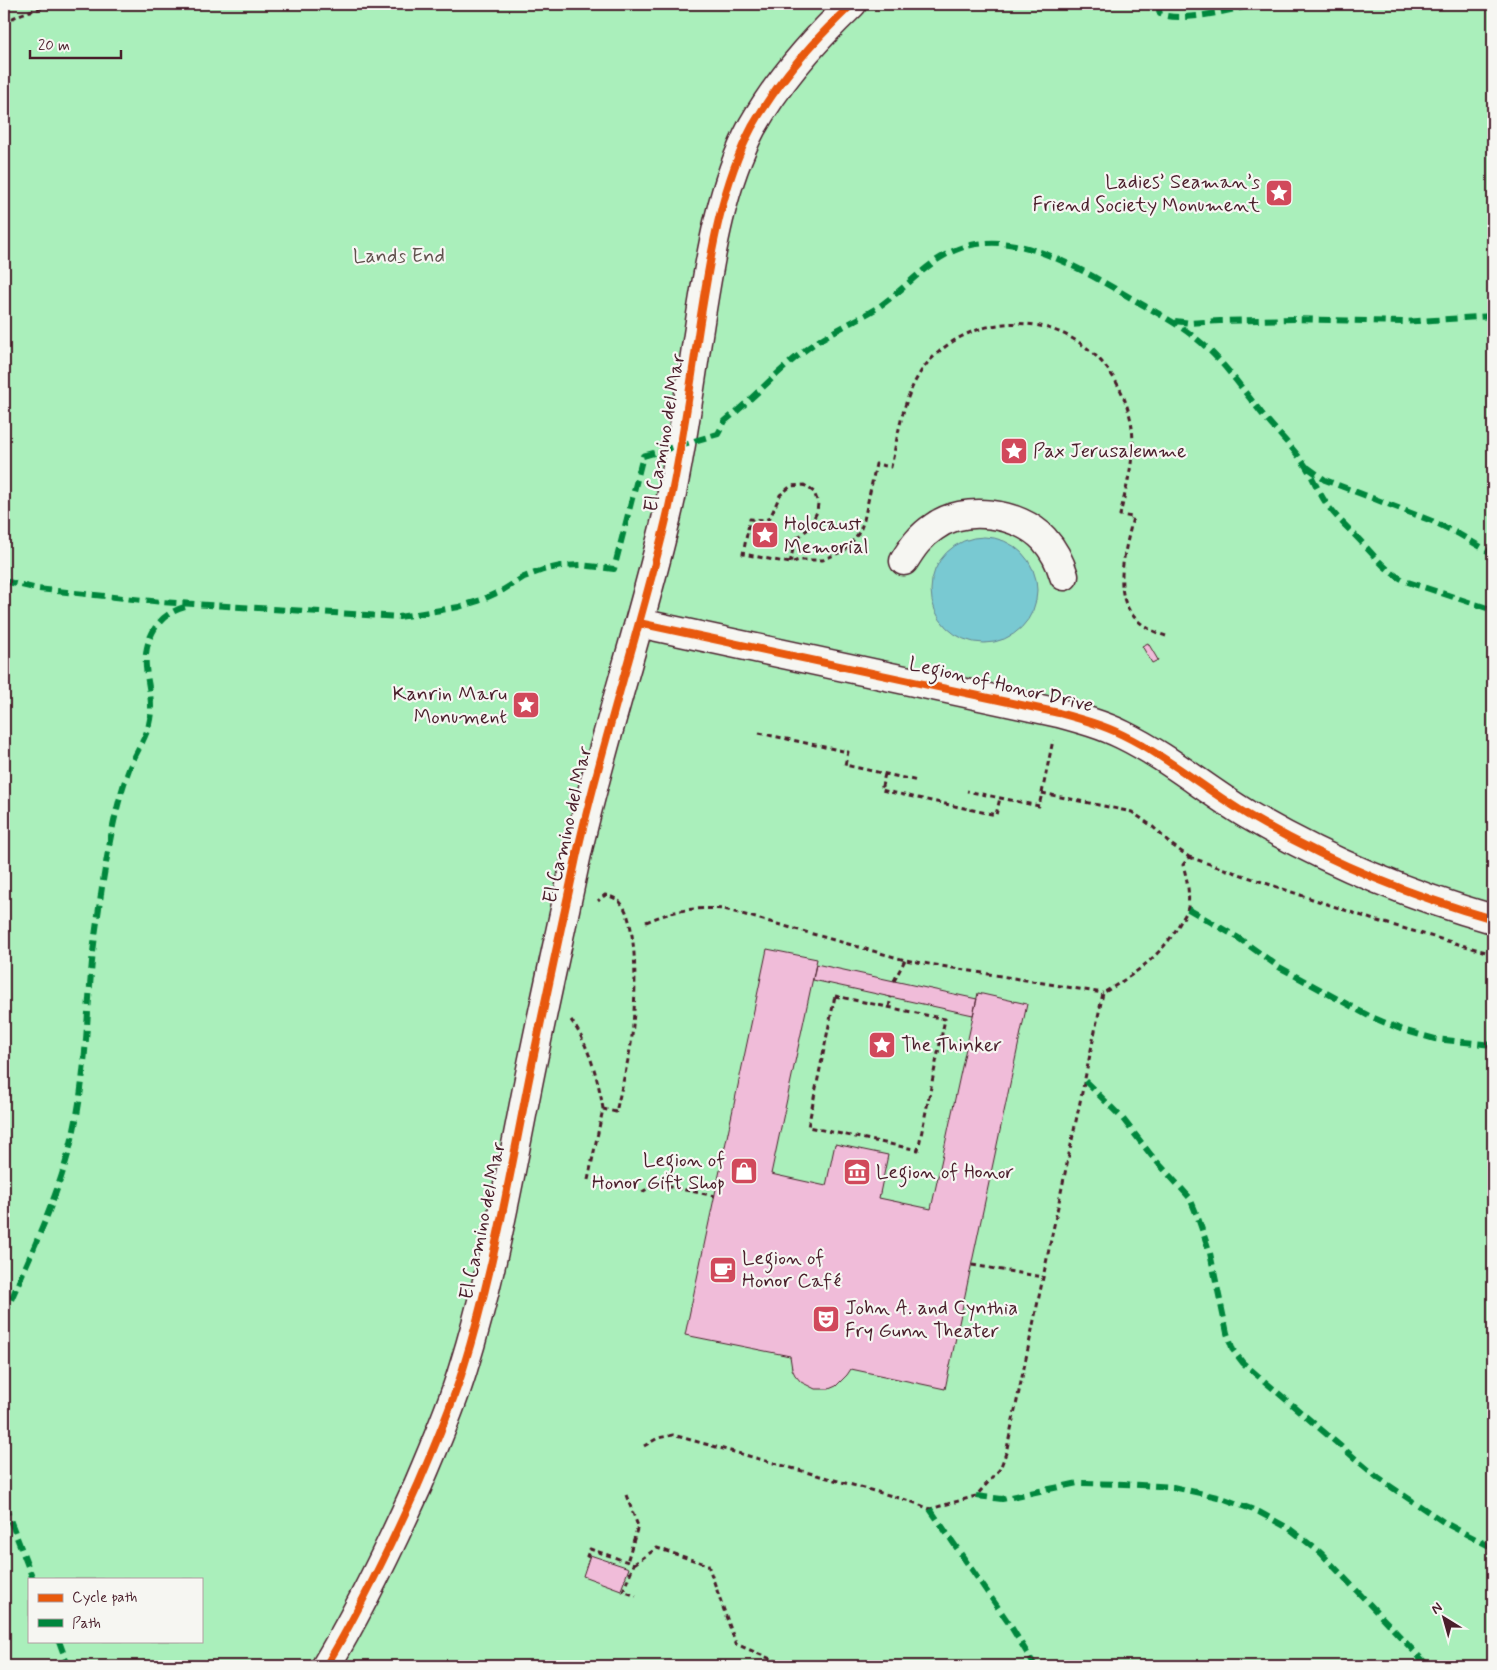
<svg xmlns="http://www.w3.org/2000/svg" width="1497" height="1670" font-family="Mynerve,sans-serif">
<rect width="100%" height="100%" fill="#f6f6f2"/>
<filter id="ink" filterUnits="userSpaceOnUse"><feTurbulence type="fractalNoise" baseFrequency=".02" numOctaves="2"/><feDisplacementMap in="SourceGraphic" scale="10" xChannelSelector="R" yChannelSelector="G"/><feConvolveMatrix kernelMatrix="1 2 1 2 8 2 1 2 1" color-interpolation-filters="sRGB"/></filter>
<g filter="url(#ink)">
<!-- green -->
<path fill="#aaefbb" stroke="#7a8773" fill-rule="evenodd" d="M4,4H1493V1666H4ZM29,1579H201V1641H29Z"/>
<!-- water -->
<path fill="#79c9d2" stroke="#66858f" d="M931 590a53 53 0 1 1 106 0a53 53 0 1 1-106 0Z"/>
<!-- building -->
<path fill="#f0bcd9" stroke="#4a1f2b" d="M1148,643L1158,660L1152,663L1142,646Z
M767,949L817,959L771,1174L826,1186L835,1144L888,1155L879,1198L931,1209L978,993L1027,1004L945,1389L851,1369L847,1375L836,1386L829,1389H815L801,1382L795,1375L792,1369L790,1356L685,1335Z
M816,964L977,999L973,1015L813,980Z
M590,1555L629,1568L621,1590L583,1576Z"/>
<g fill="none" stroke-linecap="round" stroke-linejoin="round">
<!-- minor casing -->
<g stroke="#4a1f2b" stroke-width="31">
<path id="minor" d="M904,561C912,548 920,536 934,527C964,505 1019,512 1044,539C1054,550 1060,562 1064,576
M639,623L1059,713C1081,719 1103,725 1123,735C1168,757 1206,790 1248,815C1325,860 1408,895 1493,919
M326,1666C361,1608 390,1547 418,1485C434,1447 451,1409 463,1369C492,1276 509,1180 528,1084C543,1009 560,934 576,858C602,740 642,625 669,507C683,444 691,379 701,315C711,252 722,184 752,127C778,81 814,40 852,4"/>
</g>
<!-- path -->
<path stroke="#4a1f2b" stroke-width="3" stroke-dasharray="5 4" stroke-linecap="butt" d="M4,23C23,11 38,9 60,4
M790,563L795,540L808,529L817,512L818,503L814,492L804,485L791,486L780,495L770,518L765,520L750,519L743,554L790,563L799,560H823L845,550L853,541L860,531L864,520L876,464L891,467C898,436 902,401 920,373C931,356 950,341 969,333C1039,304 1113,344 1130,417C1138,449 1127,484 1120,515L1133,517C1122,566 1104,616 1166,636
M759,733L848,752L845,765L918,781
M885,774L881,790L996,815L1000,798
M1042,793L1053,740
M1189,857L1371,919L1493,954
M646,922C674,910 694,907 724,909L905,960L1103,993
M894,981L905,960
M835,996L945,1019L918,1150L808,1127Z
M889,1007L891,997
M571,1020C588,1043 599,1081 603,1109
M588,1180L603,1109L616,1112C621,1090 627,1067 631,1044C635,1016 641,921 619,901C615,898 610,896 605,895L598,901
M642,1192L656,1184L715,1196
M972,1265L1043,1277
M644,1446L658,1438L673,1435L910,1501L930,1509L976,1496L1000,1469L1006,1453L1103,993C1134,975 1164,954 1181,921C1184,917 1187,912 1188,907C1190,893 1187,879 1183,865L1189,857L1172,845L1152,826L1132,812L1042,793L1039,806L967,791
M626,1495L638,1526L627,1562
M589,1557L587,1556L590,1549L634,1564L623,1591L636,1596
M634,1564L657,1548L708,1565L736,1644L787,1666"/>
<!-- minor -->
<use href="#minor" stroke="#f6f6f2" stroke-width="28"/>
<!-- quiet -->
<path stroke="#00873e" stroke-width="6" stroke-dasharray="12 6" stroke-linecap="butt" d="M1161,4L1159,10L1160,14C1181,23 1233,10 1255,4
M1175,321L1190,323L1220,321L1295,319L1403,322L1493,316
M1307,467L1325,480L1432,521L1457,533L1493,554
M4,581L38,589L162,602L399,617L459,607L481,600L503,590L524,577L543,570L561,566L581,565L614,569L643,456L718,434L725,421C754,398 778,370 808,348C831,331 857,321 880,306C909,286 932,255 967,246C982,242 1000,242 1015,245C1055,253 1096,278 1131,298C1157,313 1183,326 1205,346C1229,368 1247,396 1268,421C1279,434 1292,447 1302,461C1312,474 1317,490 1326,503C1337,519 1352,531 1365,546C1379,561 1389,574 1408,582L1493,610
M1188,909L1237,937L1279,967L1369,1016L1403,1030L1435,1039L1493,1045
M1085,1081L1123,1119L1151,1155L1190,1198L1198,1218L1210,1253L1227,1333L1233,1350L1243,1363L1378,1478L1445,1523L1493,1548
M4,1316C28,1260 56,1203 71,1143C85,1087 86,1030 91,974C93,945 98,916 102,887C108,850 115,808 128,772C133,757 146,739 149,724C158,688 133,664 155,628C163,616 175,609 189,606
M976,1496L1002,1499L1078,1483L1124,1484L1173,1487L1222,1498L1259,1512L1290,1529L1321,1553L1428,1666
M4,1504L33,1579
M930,1509L1010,1625L1035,1666
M59,1641L68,1666"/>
<!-- cycleway casing -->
<g stroke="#f6f6f2" stroke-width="11">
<path id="cycleway" d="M639,623L1059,713C1081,719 1103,725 1123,735C1168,757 1206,790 1248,815C1325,860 1408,895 1493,919
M326,1666C361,1608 390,1547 418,1485C434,1447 451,1409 463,1369C492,1276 509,1180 528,1084C543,1009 560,934 576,858C602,740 642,625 669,507C683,444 691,379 701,315C711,252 722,184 752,127C778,81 814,40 852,4"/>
</g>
<!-- cycleway -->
<use href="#cycleway" stroke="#e8590c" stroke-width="8"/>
</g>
</g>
<!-- icons -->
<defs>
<g id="sight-square" transform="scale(1.4375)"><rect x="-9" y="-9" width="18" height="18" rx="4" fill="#d1495b" stroke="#f6f6f2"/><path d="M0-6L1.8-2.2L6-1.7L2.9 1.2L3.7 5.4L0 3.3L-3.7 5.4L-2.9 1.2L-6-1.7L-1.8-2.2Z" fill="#fff"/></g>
<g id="shop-square" transform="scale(1.4375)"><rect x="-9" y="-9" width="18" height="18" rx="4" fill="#d1495b" stroke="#f6f6f2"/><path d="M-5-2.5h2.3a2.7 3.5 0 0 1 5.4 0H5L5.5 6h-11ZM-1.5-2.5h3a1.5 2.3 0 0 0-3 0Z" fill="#fff"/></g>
<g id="museum-square" transform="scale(1.4375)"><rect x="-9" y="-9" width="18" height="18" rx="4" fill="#d1495b" stroke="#f6f6f2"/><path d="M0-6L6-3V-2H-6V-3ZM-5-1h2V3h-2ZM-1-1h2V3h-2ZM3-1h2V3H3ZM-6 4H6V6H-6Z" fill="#fff"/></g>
<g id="cafe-square" transform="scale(1.4375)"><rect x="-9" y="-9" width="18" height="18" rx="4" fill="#d1495b" stroke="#f6f6f2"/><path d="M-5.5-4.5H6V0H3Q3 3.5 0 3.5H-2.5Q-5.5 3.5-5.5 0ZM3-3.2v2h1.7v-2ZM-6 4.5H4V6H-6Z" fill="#fff"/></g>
<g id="theatre-square" transform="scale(1.4375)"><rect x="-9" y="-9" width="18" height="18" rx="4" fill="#d1495b" stroke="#f6f6f2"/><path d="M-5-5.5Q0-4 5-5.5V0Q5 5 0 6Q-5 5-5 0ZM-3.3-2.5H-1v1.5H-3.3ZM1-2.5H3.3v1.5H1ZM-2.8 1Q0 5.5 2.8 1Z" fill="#fff"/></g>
</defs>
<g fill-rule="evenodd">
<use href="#sight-square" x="1279" y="193"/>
<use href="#sight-square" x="1014" y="451"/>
<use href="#sight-square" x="765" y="535"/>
<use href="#sight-square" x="526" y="705"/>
<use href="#sight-square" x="882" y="1045"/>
<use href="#shop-square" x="744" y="1171"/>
<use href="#museum-square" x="857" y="1172"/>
<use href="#cafe-square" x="723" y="1270"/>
<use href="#theatre-square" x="826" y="1319"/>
</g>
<g text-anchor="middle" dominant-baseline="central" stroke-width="4.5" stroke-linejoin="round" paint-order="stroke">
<!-- poi labels -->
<g font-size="20" fill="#4a1f2b" stroke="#f6f6f2" text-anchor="start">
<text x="1260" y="182" text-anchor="end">Ladies’ Seaman’s<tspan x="1260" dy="23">Friend Society Monument</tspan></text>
<text x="1033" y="451">Pax Jerusalemme</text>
<text x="784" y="524">Holocaust<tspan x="784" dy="23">Memorial</tspan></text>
<text x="507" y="694" text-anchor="end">Kanrin Maru<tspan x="507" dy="23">Monument</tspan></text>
<text x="901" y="1045">The Thinker</text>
<text x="725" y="1160" text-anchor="end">Legion of<tspan x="725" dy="23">Honor Gift Shop</tspan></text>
<text x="876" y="1172">Legion of Honor</text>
<text x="742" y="1258">Legion of<tspan x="742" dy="23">Honor Café</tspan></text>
<text x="845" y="1308">John A. and Cynthia<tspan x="845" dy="23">Fry Gunn Theater</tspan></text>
</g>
<!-- park labels -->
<g font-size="20" fill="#62534f" stroke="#f6f6f2">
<text x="399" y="256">Lands End</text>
</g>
<!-- street labels -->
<g font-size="20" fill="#4a1f2b" stroke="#f6f6f2">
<text transform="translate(665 433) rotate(-80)">El Camino del Mar</text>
<text transform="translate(1001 685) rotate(13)">Legion of Honor Drive</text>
<text transform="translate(568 825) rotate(-77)">El Camino del Mar</text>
<text transform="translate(483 1221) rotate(-78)">El Camino del Mar</text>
</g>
</g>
<!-- margin -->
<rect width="1497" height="1670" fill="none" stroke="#f6f6f2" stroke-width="20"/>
<rect x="10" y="10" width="1477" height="1650" fill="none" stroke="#4a1f2b" stroke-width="2" filter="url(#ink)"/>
<!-- legend -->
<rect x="28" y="1578" width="175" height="65" fill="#f6f6f2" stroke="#b1a0a2"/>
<rect x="38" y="1594" width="25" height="8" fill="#e8590c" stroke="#b1a0a2"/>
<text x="72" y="1602" font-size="15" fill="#4a1f2b">Cycle path</text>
<rect x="38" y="1619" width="25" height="8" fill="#00873e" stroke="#b1a0a2"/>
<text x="72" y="1628" font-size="15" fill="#4a1f2b">Path</text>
<!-- north arrow -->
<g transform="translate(1444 1618) rotate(323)" stroke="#f6f6f2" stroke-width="4" paint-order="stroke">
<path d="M0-4L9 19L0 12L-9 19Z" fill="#4a1f2b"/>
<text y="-8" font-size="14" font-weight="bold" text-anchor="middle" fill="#4a1f2b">N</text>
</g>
<!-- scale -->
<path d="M30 50v8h91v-8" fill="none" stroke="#4a1f2b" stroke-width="2.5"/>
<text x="38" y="50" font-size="15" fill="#4a1f2b" stroke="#f6f6f2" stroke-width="4" paint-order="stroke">20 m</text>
</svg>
